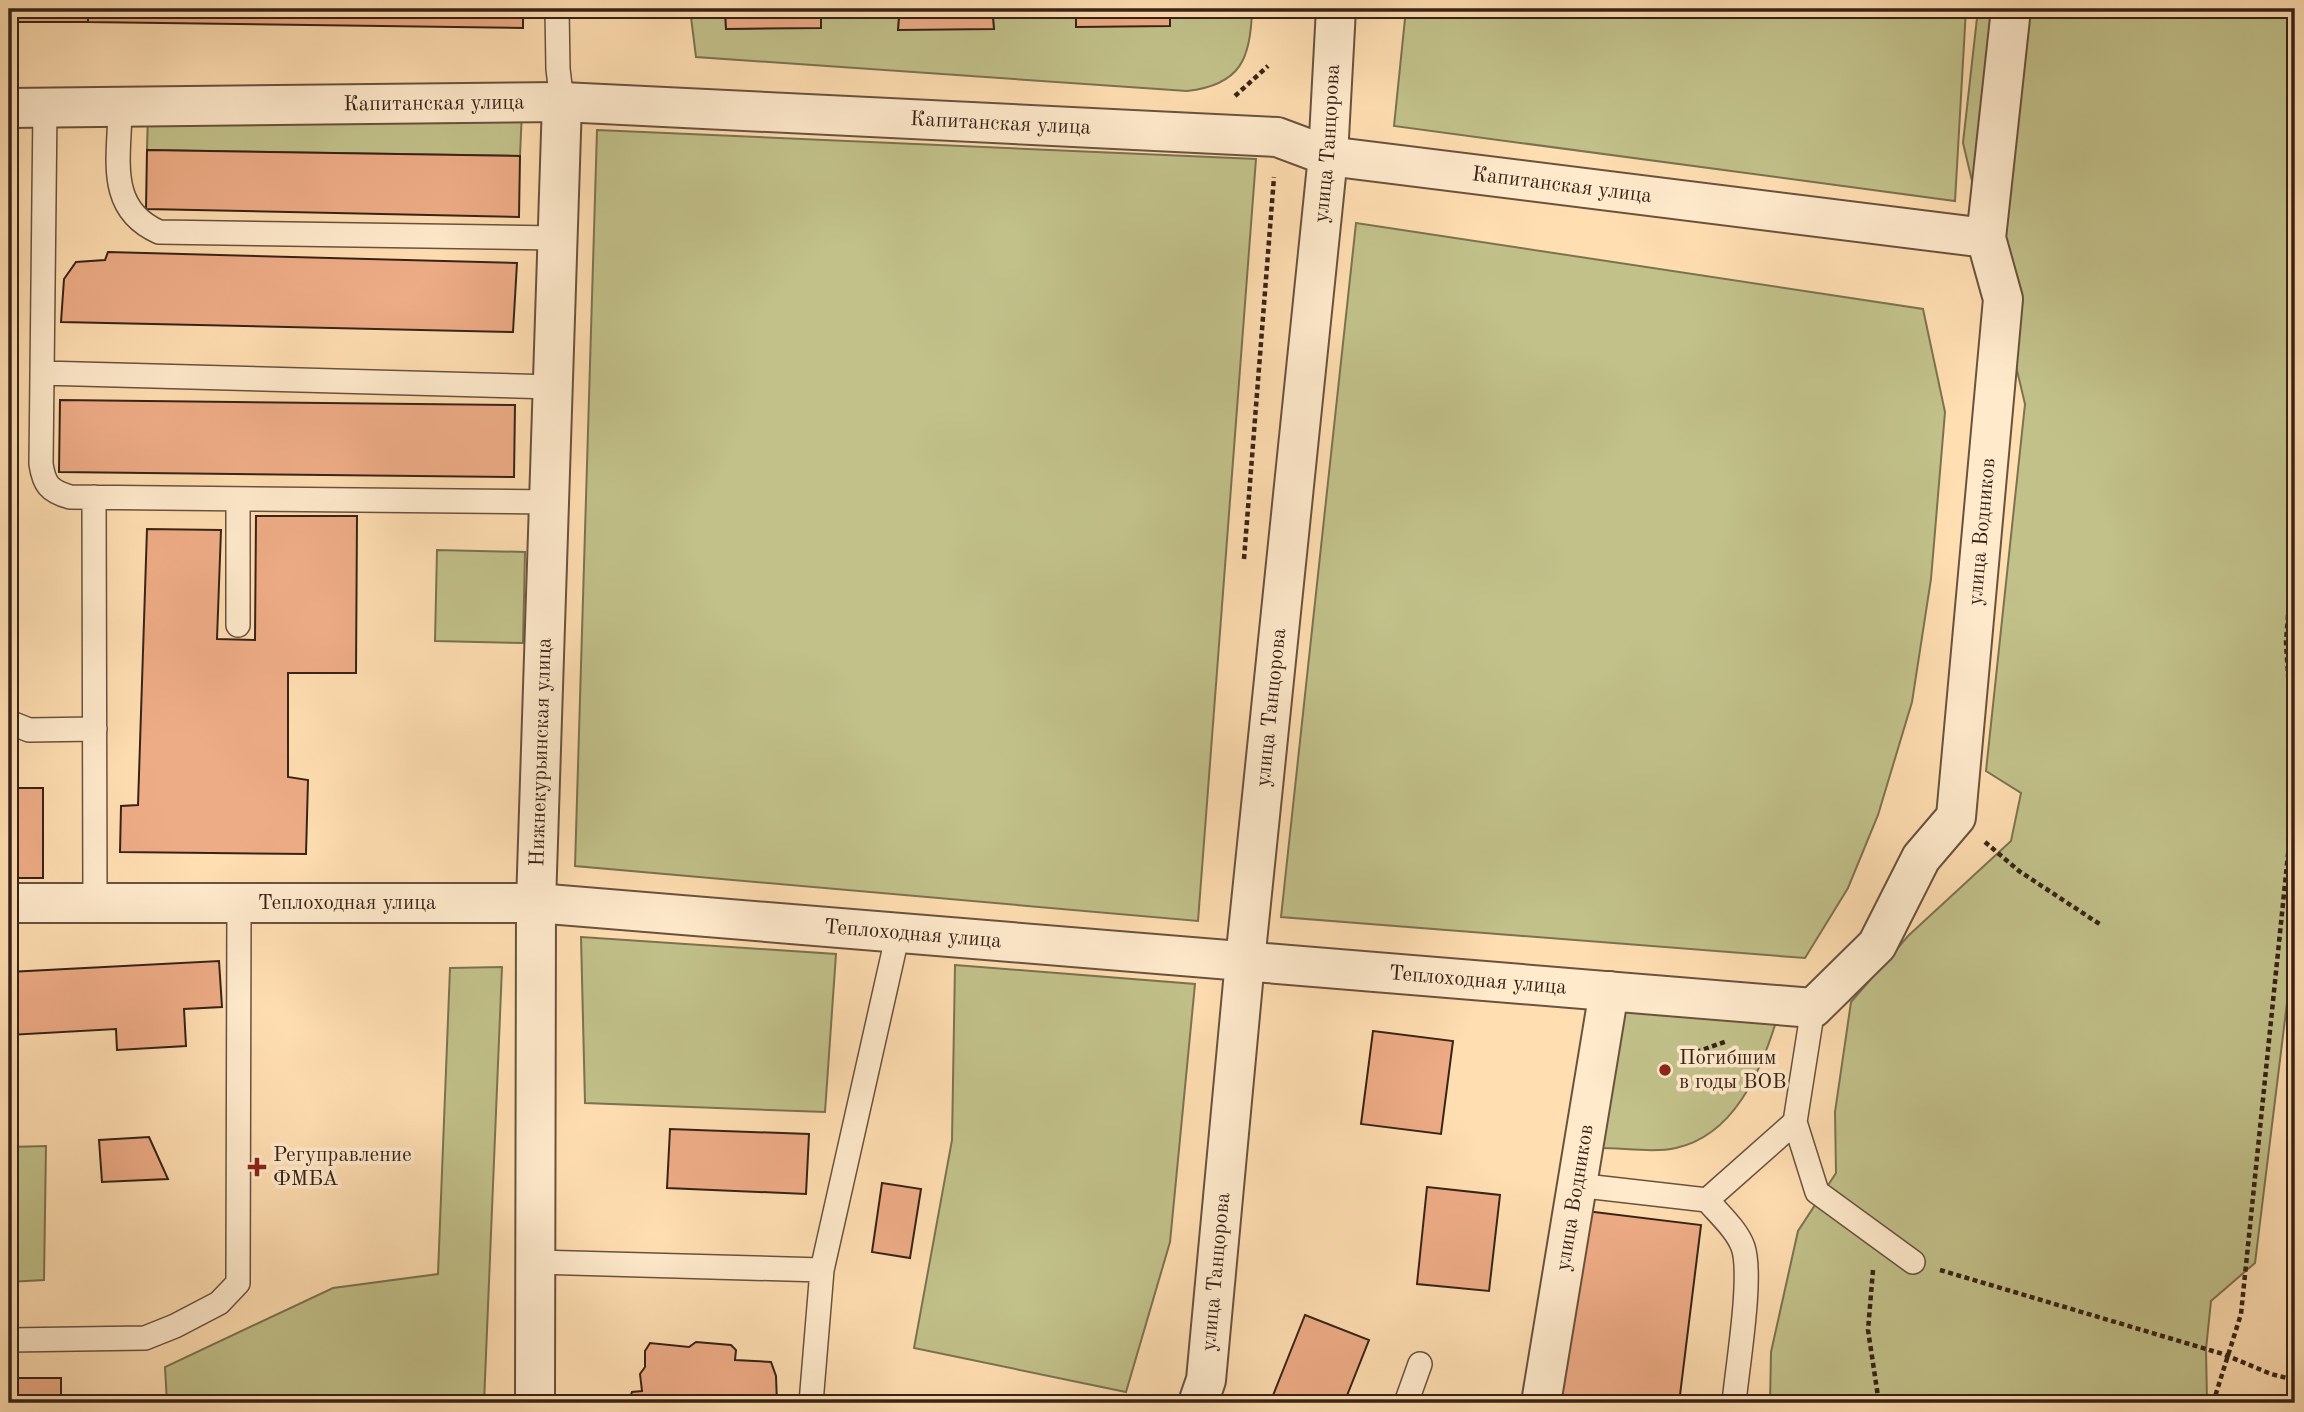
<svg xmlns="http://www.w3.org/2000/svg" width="2304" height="1412" font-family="'Old Standard TT',serif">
<rect width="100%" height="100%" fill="#ffdeb1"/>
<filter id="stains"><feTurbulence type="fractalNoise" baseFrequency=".00286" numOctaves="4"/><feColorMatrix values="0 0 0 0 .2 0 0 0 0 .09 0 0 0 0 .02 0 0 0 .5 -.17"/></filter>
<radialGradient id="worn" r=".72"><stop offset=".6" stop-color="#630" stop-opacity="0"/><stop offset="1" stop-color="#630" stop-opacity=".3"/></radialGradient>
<!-- green -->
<path fill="#c2c18a" stroke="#7c7251" stroke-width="2" d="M690,9H725L726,29L821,27V18H899L898,29L994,28L993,18L1252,9C1251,58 1241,85 1187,91L696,57Z
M1406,9H1966L1955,201L1394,126Z
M1978,9H2295V659L2289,696L2295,719V938L2255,1263L2211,1301L2206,1349L2207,1403H1770L1771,1352L1798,1231L1836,1173L1835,1112L1851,1002L1908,936L2011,841L2021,793L1986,771L2025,404L1963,143Z
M522,111L520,156L147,150L148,113Z
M597,130L1256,159L1198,921L575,866Z
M1356,223L1923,309L1945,412L1931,579L1912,702L1878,815L1848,888L1805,958L1281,917Z
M437,550L525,552L523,643L435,641Z
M581,937L836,954L825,1112L585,1103Z
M955,965L1195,984L1170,1242L1126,1392L914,1348L952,1140Z
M502,967L484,1403H167L165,1367L333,1288L438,1274L450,968Z
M1625,1008L1776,1022C1760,1073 1734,1135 1676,1148C1654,1153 1624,1148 1600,1148Z
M46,1146L44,1280L9,1282V1147Z"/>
<!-- building -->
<path fill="#eeac86" stroke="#372318" stroke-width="2" d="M9,9H88V22H9Z
M88,9H523V28L88,22Z
M725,9H1189V11H1170V26L1076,27V17L993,18L994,29L898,30L899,18H821V28L726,29Z
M147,150L520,156L519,217L146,209Z
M108,252L517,263L513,332L61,322L64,279L76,262L105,260Z
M60,400L515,405L514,477L59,472Z
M256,516H357L356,673H288V777L308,780L306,854L120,852L121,806L138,805L147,529L221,530L217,639L255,640Z
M9,788H43V878H9Z
M219,961L222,1007L184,1009L186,1046L117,1050L116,1029L9,1035V972Z
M1373,1031L1453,1041L1441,1134L1361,1124Z
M670,1129L809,1134L806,1194L667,1188Z
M149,1137L168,1179L102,1182L99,1140Z
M882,1183L921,1189L910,1258L872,1252Z
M1427,1187L1500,1195L1489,1291L1417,1284Z
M1586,1211L1701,1225L1679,1403H1561Z
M1305,1315L1369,1340L1344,1403H1270Z
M696,1342L731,1345L736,1350L735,1360L771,1362L776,1376L777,1403H628L632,1392L642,1391L640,1374L645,1367V1351L650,1343L689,1347Z
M9,1378H61V1403H9Z"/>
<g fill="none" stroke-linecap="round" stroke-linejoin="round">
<!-- service casing -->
<g stroke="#69523e" stroke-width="26">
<path id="service" d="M557,9L558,69L562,102
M120,107C120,156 105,208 159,232L556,238
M45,108L41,464C44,484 49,491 70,497L549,502
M42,373L553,387
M94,497L95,903
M238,625V499
M9,722L29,730L95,729
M1813,1008L1795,1122L1817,1192L1913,1262
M1576,1185L1707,1200C1719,1214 1737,1230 1743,1247C1753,1276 1737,1369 1734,1403
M1707,1200L1795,1122
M536,1262L822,1270L811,1403
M822,1270L898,933
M9,1340L145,1338L175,1326L219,1303L238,1283L239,903
M1406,1403L1420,1364"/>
</g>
<!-- minor casing -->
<g stroke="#69523e" stroke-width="42">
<g id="minor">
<path id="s1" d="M9,108L562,102L1277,137L1328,156L1986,238"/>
<path id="s2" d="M9,903H536L1813,1008L1877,945L1921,858L1956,817L2003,299L1986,238L2011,9"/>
<path id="s3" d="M535,1403L536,903L562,102"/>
<path id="s4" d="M1198,1403L1206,1380L1245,961L1328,156L1336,9"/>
<path id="s5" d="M1541,1403L1609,991"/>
</g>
</g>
<!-- path -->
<path stroke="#372318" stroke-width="4.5" stroke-dasharray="5 3.5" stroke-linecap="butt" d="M1235,96L1268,66
M1244,559L1274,177
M1985,842L2019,871L2101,925
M1688,1055L1727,1041
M1873,1270L1868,1330L1879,1403
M1940,1270L2223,1354L2271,1374L2295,1380
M2213,1403L2241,1314L2295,786L2286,642L2295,525"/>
<!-- service -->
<use href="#service" stroke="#ffeacc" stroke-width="23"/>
<!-- minor -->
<use href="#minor" stroke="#ffeacc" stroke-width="38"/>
</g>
<!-- markers -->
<g fill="#8f2418" stroke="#ffeacc" stroke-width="2.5">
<circle cx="1665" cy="1070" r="7"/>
<path d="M253.5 1156.5h7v7h7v7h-7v7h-7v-7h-7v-7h7z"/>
</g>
<g text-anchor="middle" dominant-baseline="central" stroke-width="7" stroke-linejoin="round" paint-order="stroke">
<!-- street labels -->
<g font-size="21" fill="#372318" stroke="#ffeacc">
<text stroke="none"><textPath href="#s1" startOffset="425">Капитанская улица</textPath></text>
<text stroke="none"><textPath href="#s1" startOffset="992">Капитанская улица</textPath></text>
<text stroke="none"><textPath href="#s4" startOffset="1267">улица Танцорова</textPath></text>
<text stroke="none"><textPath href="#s1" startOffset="1559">Капитанская улица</textPath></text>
<text stroke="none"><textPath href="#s2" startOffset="2336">улица Водников</textPath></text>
<text stroke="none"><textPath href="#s4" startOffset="700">улица Танцорова</textPath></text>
<text stroke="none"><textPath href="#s3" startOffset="651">Нижнекурьинская улица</textPath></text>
<text stroke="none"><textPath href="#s2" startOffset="338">Теплоходная улица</textPath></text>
<text stroke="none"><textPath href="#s2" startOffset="905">Теплоходная улица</textPath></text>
<text stroke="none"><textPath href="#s2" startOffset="1472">Теплоходная улица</textPath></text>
<text stroke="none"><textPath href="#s5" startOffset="208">улица Водников</textPath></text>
<text stroke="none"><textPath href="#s4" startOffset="133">улица Танцорова</textPath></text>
</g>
<!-- poi labels -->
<g font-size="21" fill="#372318" stroke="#ffeacc" text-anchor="start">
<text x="1679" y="1058">Погибшим<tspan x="1679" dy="24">в годы ВОВ</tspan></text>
<text x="273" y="1155">Регуправление<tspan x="273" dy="24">ФМБА</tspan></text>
</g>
</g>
<!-- margin -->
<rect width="2304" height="1412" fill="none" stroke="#ffdeb1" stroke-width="35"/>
<rect x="10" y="10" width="2283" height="1391" fill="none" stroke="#372318" stroke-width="3.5"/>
<rect x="18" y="18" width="2269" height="1377" fill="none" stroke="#372318" stroke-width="2"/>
<rect width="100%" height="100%" filter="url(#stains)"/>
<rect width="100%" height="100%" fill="url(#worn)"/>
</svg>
